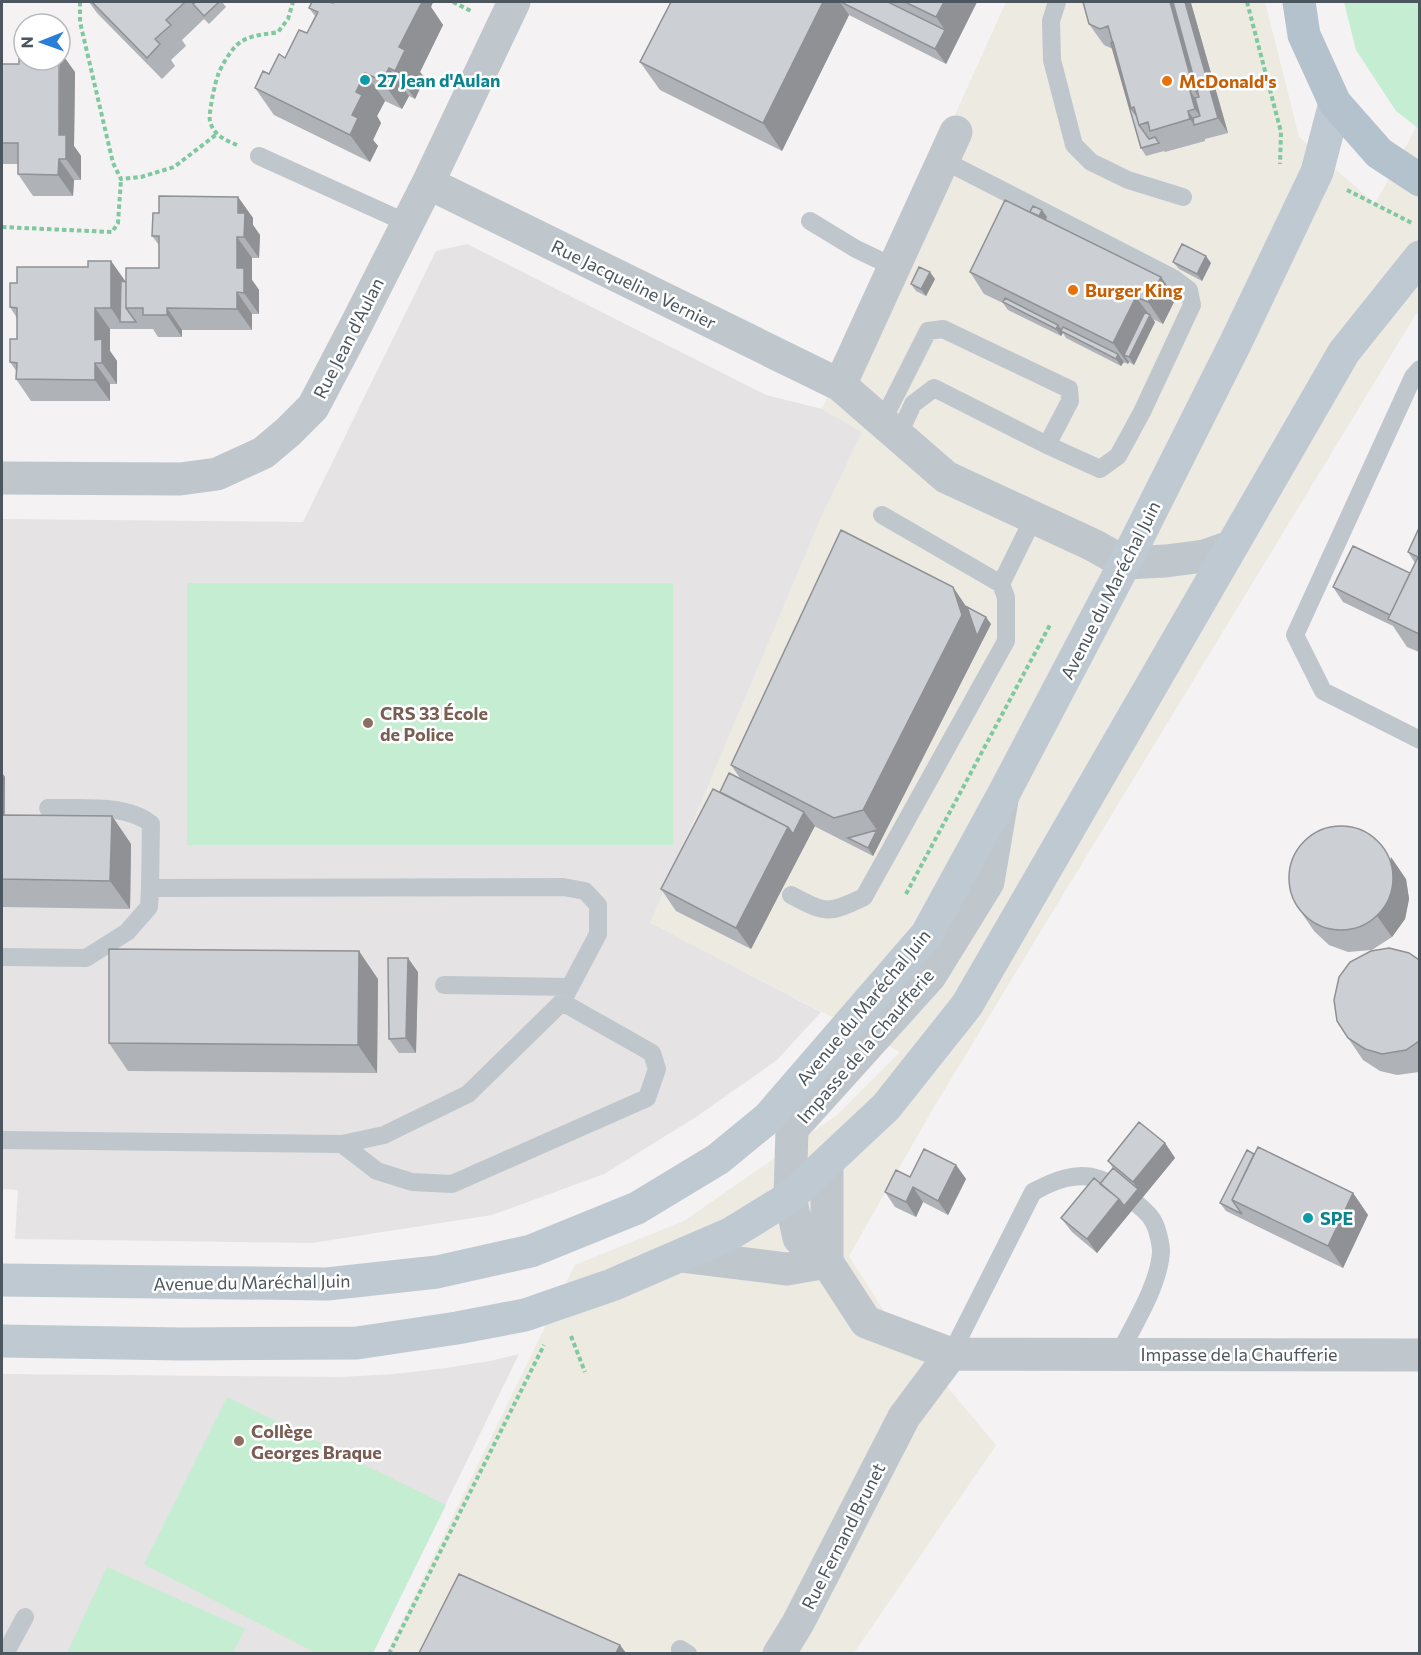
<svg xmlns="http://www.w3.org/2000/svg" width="1421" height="1655" font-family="Commissioner,sans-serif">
<rect width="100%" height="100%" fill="#f4f2f2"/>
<!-- commercial -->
<path fill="#edeae2" d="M1006,2H1265L1299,137L1375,204L1419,122V313L1416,314L934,1107L849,1256L884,1311L996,1445L854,1653L386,1654L575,1265L684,1221L837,1115L900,1052L649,923L820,520L862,432L822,409Z"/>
<!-- education -->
<path fill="#e5e3e3" d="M467,244L766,395L822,409L862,432L820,520L650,923L821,1012L777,1060L696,1117L604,1174L492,1215L312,1243L15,1239L18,1190L2,1189V519L303,522L436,251Z
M519,1354L373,1653L2,1654V1374L341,1377L394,1374L446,1368L490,1361Z"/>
<!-- green -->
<path fill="#c5edd2" d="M1344,2H1419V129L1396,111L1356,50Z
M187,583H673V845H187Z
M227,1397L446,1505L373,1653H316L144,1564Z
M107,1567L245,1629L233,1653H67Z"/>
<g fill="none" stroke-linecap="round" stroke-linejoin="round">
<!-- path -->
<path stroke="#80c8a0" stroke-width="4" stroke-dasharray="4.5 3" stroke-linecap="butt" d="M80,2V22L113,163L121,179L141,177L174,167L217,134
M453,2L471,11
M1247,2L1281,132L1280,164
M237,145C225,140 213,135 210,121C208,116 215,82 218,75C221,66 231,50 238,44C250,34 264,35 278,32L288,19L293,2
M1347,190L1412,223
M2,227L112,232L118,223L121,179
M906,894L1051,623
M571,1336L585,1372
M389,1654L544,1345"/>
<!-- service -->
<path stroke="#bfc7cd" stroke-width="18" d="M1057,2L1051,21L1052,60L1074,145L1091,162L1128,180L1183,197
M259,156L407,223
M810,221L856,249L894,267
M1420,369L1413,377L1295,635L1323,691L1420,740
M882,422L928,331L943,329L1069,389L1070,401L1047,445
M898,436L913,404L934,388L1047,445L1100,469L1118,456L1142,412L1192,305L1189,290L1173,278L943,160
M1001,584L1034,517
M791,895C827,914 828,914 864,897L1006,641V597L1001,584L882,515
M2,957L86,958L127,932L149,907L150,888
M444,985L570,987
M2,1140L342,1144L384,1135L468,1094L562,1002L598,934V905L585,891L563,887L150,888L151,824C126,803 80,809 48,808
M342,1144L377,1171L412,1182L452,1184L647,1098L657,1069L652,1053L562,1002
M951,1354L1033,1192C1053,1181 1076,1171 1099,1179C1110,1182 1148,1210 1153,1221C1157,1227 1161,1244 1161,1252C1159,1285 1134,1324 1119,1354
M680,1649L688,1654
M5,1654L25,1617"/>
<!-- minor -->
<path stroke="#bfc7cd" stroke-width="33" d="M428,183L840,385L946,477L1093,545L1125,563L1166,561L1204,556L1230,547
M840,385L956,132
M2,478L180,479L217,474L263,453L288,432L313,407L354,329L428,183L514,2
M1002,800L988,882L930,976L792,1129L790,1197L799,1238L827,1262L866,1322L951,1354L1420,1355
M827,1163V1262
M682,1256L787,1269L827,1262
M779,1654L798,1623L904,1417L951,1354"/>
<!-- secondary -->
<path stroke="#bfc9d1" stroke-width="33" d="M2,1280L327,1284L437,1272L531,1251L637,1208L718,1159L768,1118L927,934L1003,795L1125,563L1235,344L1317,172L1335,103
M2,1341L181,1344L357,1343L457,1328L525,1315L612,1285L730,1234L790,1197L886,1107L967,1005L1344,352L1420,257"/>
<!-- primary -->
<path stroke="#b4c2ce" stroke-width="33" d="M1299,2L1304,35L1335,103L1379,153L1420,180"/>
</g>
<!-- wall -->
<path fill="#afb2b6" d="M89,2H222L226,7L209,24L204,19L182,40L186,46L171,60L175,66L162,79L97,13Z
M334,2H433L431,7L443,25L420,72L425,78L415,99L409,96L402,109L385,101L377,116L381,123L373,140L378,146L370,162L274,115L255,88L285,58L307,33L315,16L309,8L333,3Z
M671,2H977L946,64L849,15L782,151L660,90L640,62Z
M1191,3L1228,133L1205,139V141L1165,152L1164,151L1146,156L1141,148L1113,49L1104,45L1089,24Z
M2,64L75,72L74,146L81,156V180H74L73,196H33L18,174V164H2Z
M238,197L253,218V225L260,235L259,258H252V280L259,290V314H252V330H182V337H158L153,329H110V351L117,361V384H110V401H31L16,379L17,372L10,362L17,339V318L10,307L17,283L88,267L111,261L125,282L159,268V245L152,236L159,213Z
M1030,212L1047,217L1046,220L1176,298L1163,324L1153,319L1155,322L1134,365L1129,362L1128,364L1123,362L1121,366L1066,338L1063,333L1061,336L1008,310L1003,303L984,294L970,272Z
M1173,262L1211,263L1202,281L1179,269Z
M935,279L926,296L916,291L911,284Z
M1419,528V652L1407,647L1393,626L1343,602L1333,587L1410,573L1415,563L1408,552Z
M967,607L991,624L873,856L814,826L751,949L676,911L661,889L740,778L731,765Z
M2,773L5,777V815L112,816L131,844L130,909L2,907Z
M1406,879L1409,899L1405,919L1392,937L1372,950L1348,952L1329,945L1314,931L1299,909Z
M1419,960V1072L1397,1075L1380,1071L1363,1060L1348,1038Z
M418,972L416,1053H399L389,1039Z
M378,979L377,1073L128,1071L109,1043Z
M1165,1143L1175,1158L1097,1253L1072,1232L1061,1218L1100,1184L1113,1168L1108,1161Z
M1254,1154L1353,1193L1368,1215L1343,1268L1226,1211L1220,1203Z
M956,1165L966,1179L948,1215L923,1202L916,1217L895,1207L885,1192L910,1177Z"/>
<!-- shaded-wall -->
<path fill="#8f9194" d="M415,2H433L431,7L443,25L420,72L425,78L415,99L395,71L399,47Z
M823,2H840L849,15L782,151L763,123Z
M944,2H977L946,64L935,49L945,30L936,17Z
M1170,2H1174L1209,111L1194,90Z
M1185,2H1190L1191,3L1228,133L1218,118Z
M60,51L75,72L74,146L81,156V180L66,159L59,135Z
M389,68L409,96L402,109L382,81Z
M365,73L385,101L377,116L381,123L373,140L378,146L370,162L350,135L356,92Z
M1190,91L1205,112L1204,122L1195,109Z
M1188,111L1197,124L1194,125L1205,141L1190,119Z
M59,159L74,180L73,196L58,175Z
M238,197L253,218V225L260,235L259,258L244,237L238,213Z
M1042,210L1047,217L1042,228L1037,220Z
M237,237L252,258V280L259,290V314L244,293L237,268Z
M1206,256L1211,263L1202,281L1197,274Z
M111,261L126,282L120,322L111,308Z
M930,272L935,279L926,296L921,289Z
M1161,277L1176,298L1163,324L1148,302Z
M237,292L252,314V330L237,309Z
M1136,297L1150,316V315L1155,322L1134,365L1129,357L1124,355L1129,362L1128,364L1113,343Z
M95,308L110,329V351L117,361V384L102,363L95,340Z
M167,308L182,330V337L167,315Z
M1058,325L1063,332L1061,331L1063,333L1061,336L1056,329Z
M1118,354L1124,362L1121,366L1116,359Z
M95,363L110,384V401L95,380Z
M953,587L972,615L986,617L991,624L873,856L868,848L877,830L863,810Z
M2,773L5,777L4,842L2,838Z
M804,812L815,826L751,949L736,928L788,827Z
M112,816L131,844L130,909L110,881Z
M1391,857L1406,879L1409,899L1405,919L1392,937L1377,916Z
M359,951L378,979L377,1073L358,1045Z
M408,958L418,972L416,1053L406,1038Z
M1165,1143L1175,1158L1143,1197L1133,1182Z
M956,1165L966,1179L948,1215L938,1201Z
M913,1187L923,1202L916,1217L906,1202Z
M1138,1189L1143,1197L1097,1253L1087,1239L1119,1199Z
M1353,1193L1368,1215L1343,1268L1328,1246Z
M620,1645L626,1653H616Z"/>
<!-- building -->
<path fill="#cccfd4" stroke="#8f9194" stroke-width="1.5" d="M92,2H185L166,20L171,25L155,39L160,44L147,58Z
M196,2H219L204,16L193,4Z
M312,2H329L333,3L334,2H422L399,47L405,50L395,71L389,68L382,81L365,73L356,92L362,95L352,115L358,118L350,135L255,88L263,71L269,74L279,54L285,58L299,30L307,33L318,12L309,8Z
M671,2H823L763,123L640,62Z
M841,2H888L945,30L935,49Z
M905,2H944L936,17Z
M1083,2H1170L1194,90L1190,91L1195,109L1188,111L1190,119L1150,131L1148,122L1139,125L1134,107L1131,108L1108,26L1100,29L1089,24Z
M1173,2H1185L1218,118L1194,125L1193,118L1200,116L1195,98L1199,97Z
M1113,42L1131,108L1136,115L1139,125L1149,139L1155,137L1159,143L1141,148L1111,43Z
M19,57H24V60H59V135H66V159H59L58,175L18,174V143H2V64H19Z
M159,196L238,197V213H245L244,237H237V268H244V293L237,292V309L167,308V315H143V308H126V268H159V236H152L153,213H159Z
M1005,200L1161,277L1148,302L1136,297L1113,343L970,272Z
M1033,206L1042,210L1039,216L1030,212Z
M1182,244L1206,256L1197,274L1173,262Z
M88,261H111V308H95V340L102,339V363H95V380L16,379L17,363L10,362V339H17V308L10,307V283H17V267H88Z
M919,267L930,272L921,289L911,284Z
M121,281L126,282V308L136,322H120Z
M1005,298L1058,325L1056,329L1003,302Z
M1145,312L1150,315L1129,357L1124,355Z
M1063,327L1118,354L1116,359L1061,331Z
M1419,528V634L1388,619L1418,557L1408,552Z
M841,530L953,587L962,615L863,810L834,818L731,765Z
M1353,546L1410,573L1390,615L1333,587Z
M967,607L986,617L977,636Z
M729,773L804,812L793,834L788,827L720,792Z
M713,789L788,827L736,928L661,889Z
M2,815L112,816L110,881L2,879Z
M1289 878a52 52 0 1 1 104 0a52 52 0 1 1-104 0Z
M877,830L868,848L848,838Z
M1389,948L1409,953L1419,960V1041L1406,1050L1382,1054L1365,1049L1348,1038L1337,1021L1334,1000L1339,977L1350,962L1371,951Z
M109,949L359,951L358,1045L109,1043Z
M388,958H408L406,1038L389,1039Z
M1139,1122L1165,1143L1133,1182L1108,1161Z
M1258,1147L1353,1193L1328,1246L1232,1200Z
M924,1149L956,1165L938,1201L913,1187L906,1202L885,1192L896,1170L910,1177Z
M1247,1150L1254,1154L1232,1200L1242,1214L1220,1203Z
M1113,1168L1138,1189L1124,1206L1119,1199L1100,1184Z
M1094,1178L1119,1199L1087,1239L1061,1218Z
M459,1574L620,1645L616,1653H419Z"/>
<!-- markers -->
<g fill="#0f9aa8" stroke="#fff" stroke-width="2">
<circle cx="365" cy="80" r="6"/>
<circle cx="1308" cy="1218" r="6"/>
</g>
<g fill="#e8710a" stroke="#fff" stroke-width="2">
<circle cx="1167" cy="81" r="6"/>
<circle cx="1073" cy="290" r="6"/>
</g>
<g fill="#8d6e63" stroke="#fff" stroke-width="2">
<circle cx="368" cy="723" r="6"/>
<circle cx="239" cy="1441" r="6"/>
</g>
<g text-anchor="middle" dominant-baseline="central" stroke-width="5" stroke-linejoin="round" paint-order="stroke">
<!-- culture labels -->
<g font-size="18" font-weight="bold" fill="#0d838f" stroke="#fff" text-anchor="start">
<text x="377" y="80">27 Jean d'Aulan</text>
<text x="1320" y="1218">SPE</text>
</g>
<!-- food labels -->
<g font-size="18" font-weight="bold" fill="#c56008" stroke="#fff" text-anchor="start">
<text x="1179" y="81">McDonald's</text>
<text x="1085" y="290">Burger King</text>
</g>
<!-- street labels -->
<g font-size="18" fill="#4b565e" stroke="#fff">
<text transform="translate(634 284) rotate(26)">Rue Jacqueline Vernier</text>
<text transform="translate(348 338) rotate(-63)">Rue Jean d'Aulan</text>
<text transform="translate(1110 590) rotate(-63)">Avenue du Maréchal Juin</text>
<text transform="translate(863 1007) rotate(-50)">Avenue du Maréchal Juin</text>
<text transform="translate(865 1046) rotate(-49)">Impasse de la Chaufferie</text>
<text transform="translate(252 1282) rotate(-1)">Avenue du Maréchal Juin</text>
<text x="1239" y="1354">Impasse de la Chaufferie</text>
<text transform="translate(843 1536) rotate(-63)">Rue Fernand Brunet</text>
</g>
<!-- education labels -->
<g font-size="18" font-weight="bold" fill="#785e54" stroke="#fff" text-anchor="start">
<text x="380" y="713">CRS 33 École<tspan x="380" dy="21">de Police</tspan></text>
<text x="251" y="1431">Collège<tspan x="251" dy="21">Georges Braque</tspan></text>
</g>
</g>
<!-- border -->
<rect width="1421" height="1655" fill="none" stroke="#4b565e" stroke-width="6"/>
<!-- north arrow -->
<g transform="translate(42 42) rotate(269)"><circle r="28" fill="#ffffff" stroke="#b7bbbf" stroke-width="1.5"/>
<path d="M0-4.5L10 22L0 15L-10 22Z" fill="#297fd7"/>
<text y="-9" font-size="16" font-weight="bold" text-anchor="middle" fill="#4b565e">N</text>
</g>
</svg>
